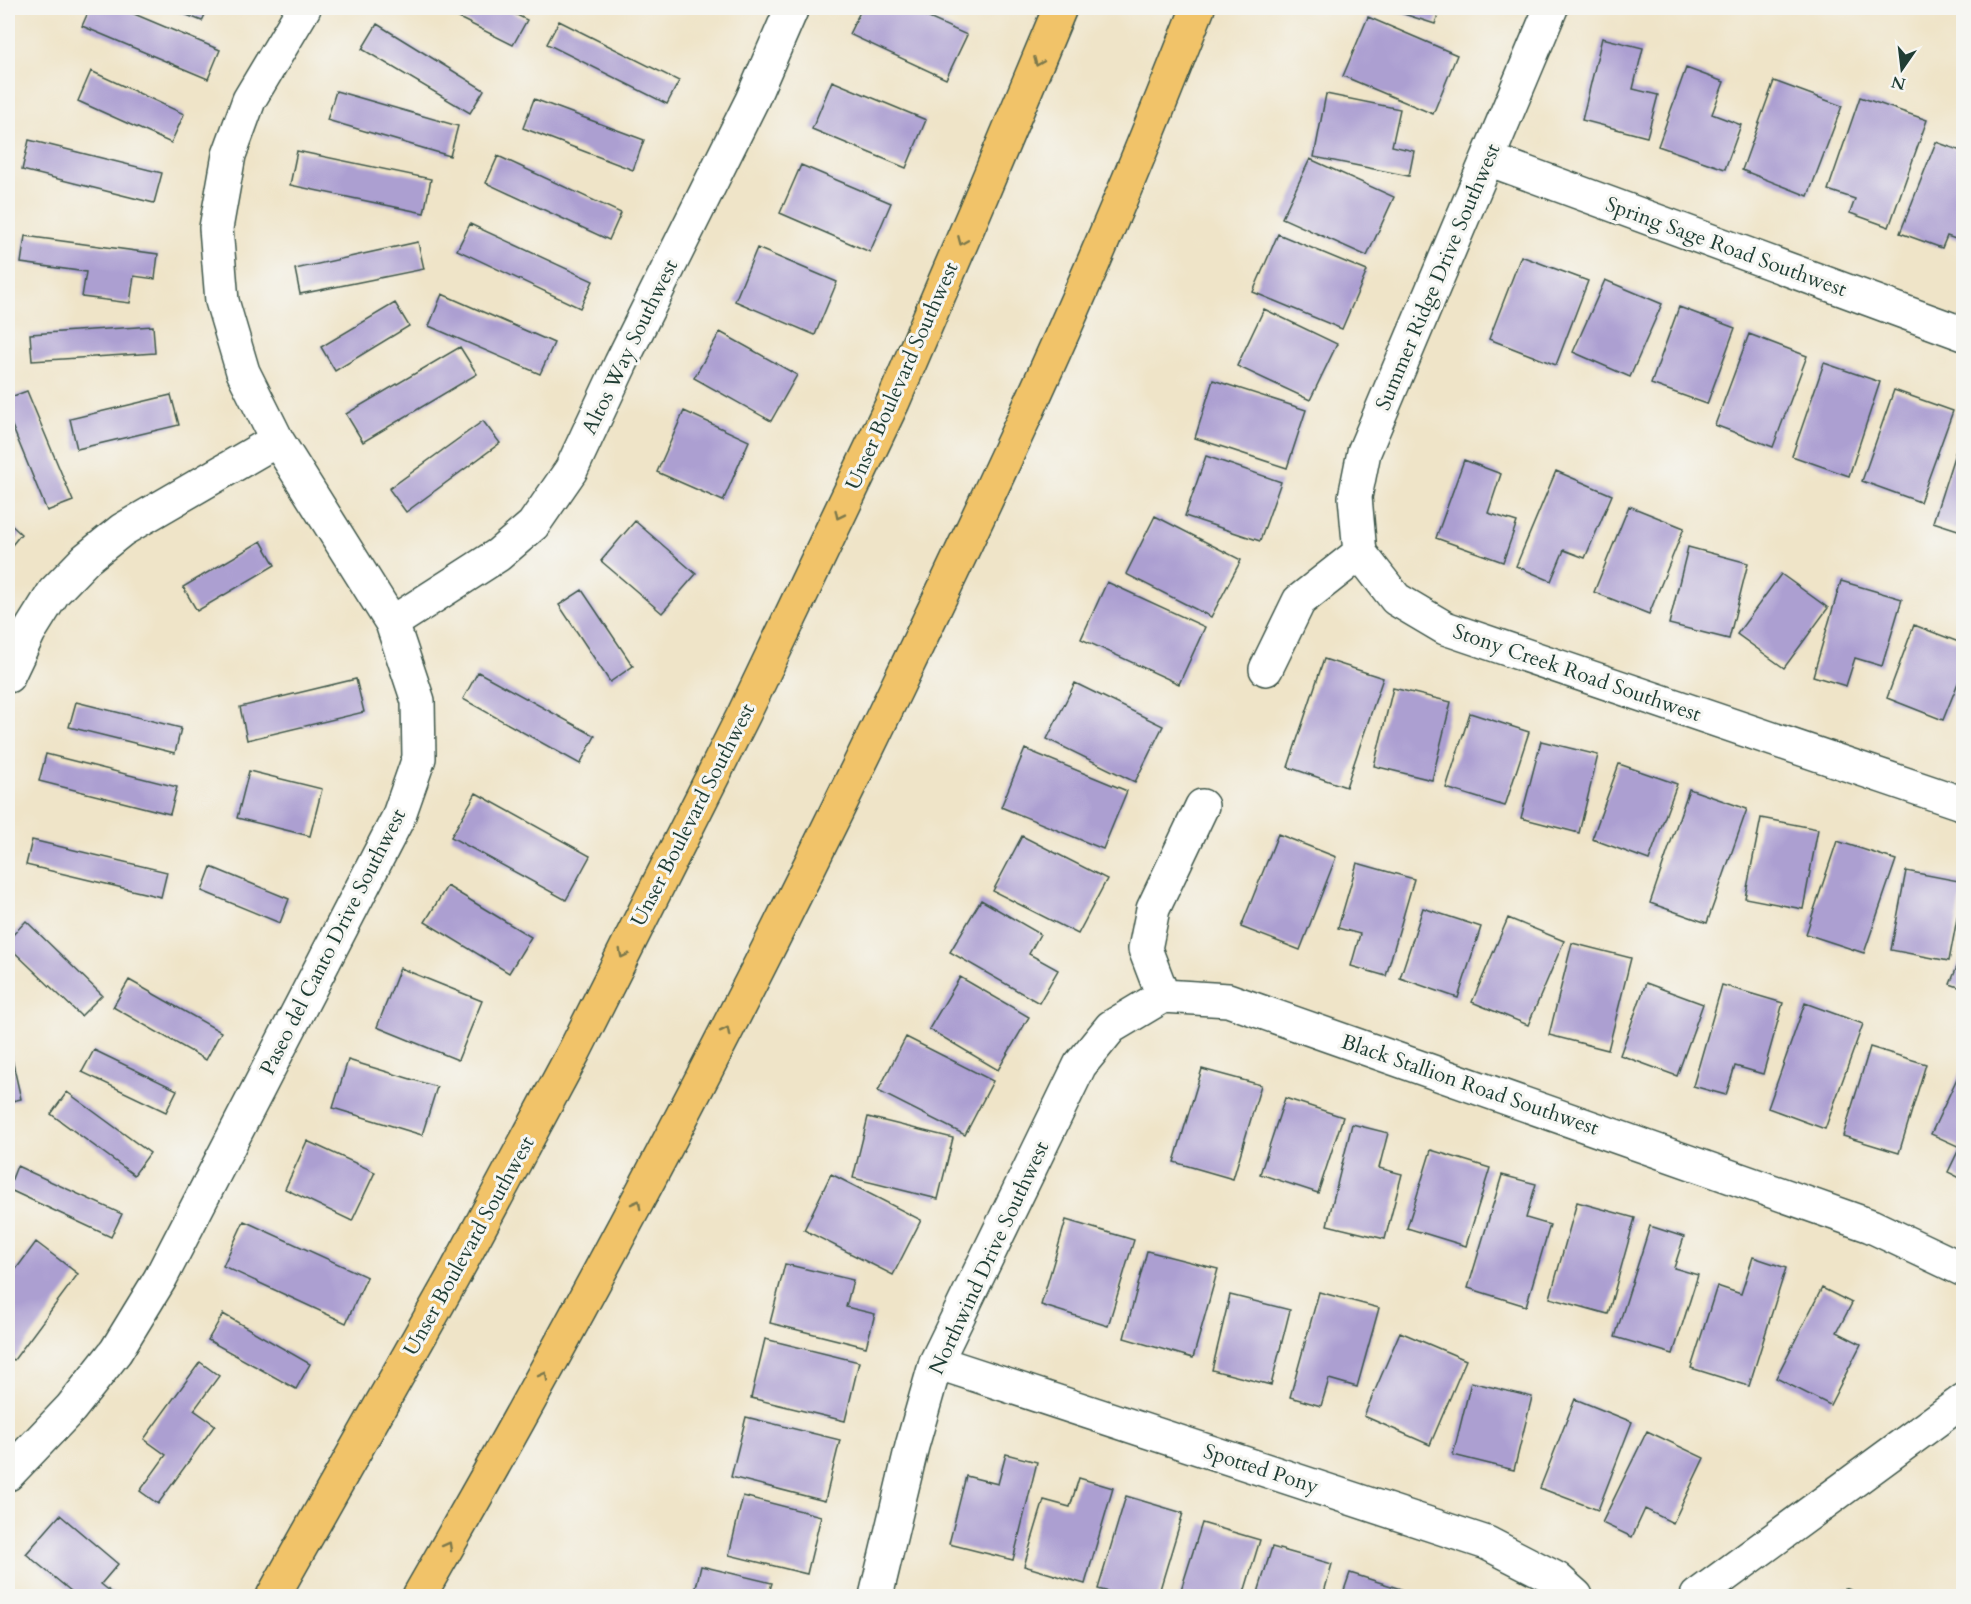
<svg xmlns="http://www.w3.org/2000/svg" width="1971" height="1604" font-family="Cardo,serif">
<rect width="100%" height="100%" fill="#f6f6f2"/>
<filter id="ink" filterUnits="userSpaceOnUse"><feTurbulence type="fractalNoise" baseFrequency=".0167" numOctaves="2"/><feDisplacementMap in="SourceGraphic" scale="12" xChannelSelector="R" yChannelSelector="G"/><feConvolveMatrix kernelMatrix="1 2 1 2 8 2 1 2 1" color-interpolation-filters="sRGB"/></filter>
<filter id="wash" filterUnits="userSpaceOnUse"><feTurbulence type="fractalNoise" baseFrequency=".008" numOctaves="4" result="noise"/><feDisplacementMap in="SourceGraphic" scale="24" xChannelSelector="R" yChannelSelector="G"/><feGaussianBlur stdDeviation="1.35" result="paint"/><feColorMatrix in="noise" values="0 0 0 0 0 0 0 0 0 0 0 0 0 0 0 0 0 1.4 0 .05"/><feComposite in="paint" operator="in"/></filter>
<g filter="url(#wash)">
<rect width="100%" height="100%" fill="#efe4c8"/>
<g id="blocks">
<!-- building -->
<path fill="#ac9fd1" d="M90,8H120L220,50L208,79L82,26Z
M169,8H208L202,21Z
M439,8H503L527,20L513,45Z
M862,8H907L967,35L946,79L849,34Z
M1385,8H1440L1435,24Z
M1368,17L1457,55L1433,114L1343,76Z
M559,21L679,81L667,104L547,44Z
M377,24L484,90L470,113L362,49Z
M1602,38L1643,48L1633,89L1658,95L1647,137L1582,120Z
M1686,68L1724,82L1712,114L1741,125L1725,169L1658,146Z
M91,71L184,114L171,143L78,101Z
M832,81L926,120L906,168L812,129Z
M1774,81L1842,106L1808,196L1742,170Z
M336,91L458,126L450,156L327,120Z
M1326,94L1400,109L1392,146L1414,151L1409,176L1314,157Z
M1860,97L1927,120L1889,227L1850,213L1855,199L1828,190Z
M534,99L644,140L633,170L523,128Z
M29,140L162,173L154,203L22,170Z
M1936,142L1964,152V242L1947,236L1942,248L1900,233Z
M297,151L431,179L424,213L290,185Z
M498,156L621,213L609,240L486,183Z
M1310,159L1394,197L1367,256L1282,218Z
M801,165L891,203L870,252L780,213Z
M470,224L593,281L580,308L457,250Z
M1278,234L1367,271L1342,329L1253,292Z
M25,236L158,254L155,279L134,276L130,303L82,297L86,272L21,263Z
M418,242L424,269L300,294L295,269Z
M757,248L837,282L815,335L735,301Z
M1521,256L1588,281L1556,365L1489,339Z
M1605,280L1662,304L1630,377L1573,352Z
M442,294L554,343L540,374L429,326Z
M395,303L409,326L335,371L321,347Z
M1679,307L1735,328L1707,404L1651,384Z
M1264,309L1337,344L1310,400L1237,366Z
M153,326L155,353L32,361L30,334Z
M720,332L797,375L771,421L694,378Z
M1749,334L1807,356L1773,447L1715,425Z
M460,347L477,374L363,442L346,414Z
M1824,363L1880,382L1849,476L1792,456Z
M1213,380L1306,410L1287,468L1195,438Z
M1894,390L1953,411L1920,502L1862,481Z
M27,391L73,501L47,511L8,416V398Z
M171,395L179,425L77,449L70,419Z
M684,411L749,441L723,501L657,472Z
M483,421L500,443L406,512L389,489Z
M1958,444L1964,446V532L1933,522Z
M1206,456L1281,482L1260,541L1185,516Z
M1464,460L1501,474L1488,513L1517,522L1503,562L1436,538Z
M1556,471L1612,495L1585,558L1564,550L1551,581L1516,566Z
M1629,506L1684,528L1649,614L1594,592Z
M1155,516L1241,560L1211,617L1126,574Z
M635,521L696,574L662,613L601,561Z
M8,522L21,534L8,550Z
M261,541L275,565L197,611L183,587Z
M1688,547L1748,563L1729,639L1669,624Z
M1781,574L1828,608L1784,668L1737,634Z
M1841,581L1902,599L1882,666L1855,658L1846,686L1813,676Z
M1107,582L1205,627L1179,684L1081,639Z
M582,590L633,666L610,682L559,605Z
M1914,625L1964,644V668L1943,720L1887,698Z
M1324,659L1383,678L1346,787L1288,767Z
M478,672L595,736L580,764L463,699Z
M356,679L364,712L247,740L240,707Z
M1075,683L1163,726L1135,782L1047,739Z
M1393,688L1451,702L1432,780L1374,766Z
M76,702L181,728L175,753L69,727Z
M1470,713L1529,732L1505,806L1446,788Z
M1541,741L1598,755L1579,833L1521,818Z
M1025,749L1127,791L1103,849L1001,807Z
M46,754L177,787L170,814L39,781Z
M1619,764L1677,784L1649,860L1592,839Z
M249,771L322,789L310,836L237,818Z
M1689,789L1747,809L1707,923L1650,903Z
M476,793L590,856L566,900L451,837Z
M1761,818L1818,829L1803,909L1745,898Z
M1278,834L1336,857L1300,950L1241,927Z
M1022,836L1107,879L1078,934L993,891Z
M32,840L167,872L161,897L26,865Z
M1837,841L1896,860L1864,953L1806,934Z
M1357,863L1414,879L1386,976L1351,966L1360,934L1338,928Z
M211,867L289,899L280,923L202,891Z
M1906,871L1964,882L1949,961L1891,950Z
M447,886L531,937L509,973L425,922Z
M981,900L1040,934L1029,954L1058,970L1039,1003L950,952Z
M1423,908L1481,927L1458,998L1400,978Z
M1508,918L1564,941L1528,1025L1472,1002Z
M26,921L102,995L81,1016L8,946V940Z
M1572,943L1631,958L1608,1050L1549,1035Z
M1964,950V989L1950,984Z
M400,968L482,1001L458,1060L377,1027Z
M960,977L1029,1017L998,1070L929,1029Z
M129,980L221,1032L206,1060L113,1007Z
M1646,983L1703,1004L1677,1076L1620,1055Z
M1722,985L1783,1003L1763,1074L1735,1066L1726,1095L1693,1086Z
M1805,1003L1863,1024L1825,1129L1768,1108Z
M906,1037L993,1081L965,1135L878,1091Z
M8,1041L21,1099L8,1102Z
M1870,1047L1926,1064L1899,1153L1843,1136Z
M94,1050L177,1090L166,1112L82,1072Z
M348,1060L437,1087L422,1135L333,1108Z
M1202,1069L1261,1085L1233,1179L1174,1162Z
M1960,1072L1964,1074V1180L1948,1172L1960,1147L1931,1134Z
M67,1092L150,1153L134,1175L51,1114Z
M1285,1098L1343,1117L1318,1193L1260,1174Z
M868,1117L953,1138L938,1199L853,1178Z
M1352,1124L1388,1133L1379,1168L1402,1174L1385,1239L1327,1225Z
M307,1141L375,1172L352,1221L285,1189Z
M1431,1150L1490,1168L1466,1246L1407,1228Z
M17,1166L122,1214L111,1237L8,1189Z
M831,1174L921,1220L893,1275L804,1230Z
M1502,1175L1536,1184L1526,1218L1550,1225L1526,1306L1468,1288Z
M1577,1202L1635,1218L1608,1314L1550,1298Z
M1066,1220L1134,1240L1108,1326L1041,1305Z
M244,1221L367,1277L346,1323L223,1266Z
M1650,1226L1684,1237L1674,1268L1698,1275L1673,1354L1615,1337Z
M36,1242L78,1274L14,1360L8,1356V1280Z
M1147,1251L1218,1269L1193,1358L1124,1338Z
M1753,1257L1786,1268L1749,1386L1691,1368L1717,1286L1741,1294Z
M785,1264L853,1280L846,1307L875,1314L866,1347L770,1323Z
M1822,1288L1852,1303L1837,1332L1861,1344L1830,1405L1776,1378Z
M1319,1292L1379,1308L1357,1387L1329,1379L1321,1406L1290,1397Z
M1230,1295L1290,1310L1271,1385L1212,1370Z
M223,1314L310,1364L296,1389L208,1340Z
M1400,1332L1466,1360L1430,1445L1364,1416Z
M765,1339L859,1362L845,1421L751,1398Z
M200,1362L219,1376L194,1410L215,1425L158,1504L140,1491L166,1455L144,1439Z
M1471,1382L1532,1397L1514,1470L1453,1455Z
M1575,1399L1632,1422L1598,1510L1540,1488Z
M746,1417L840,1440L825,1501L731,1477Z
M1647,1431L1704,1458L1673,1523L1645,1509L1632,1537L1602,1523Z
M1006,1454L1037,1462L1013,1560L949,1544L966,1476L998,1484Z
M1079,1478L1113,1488L1085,1584L1024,1566L1044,1500L1070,1507Z
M743,1496L821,1516L807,1574L729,1555Z
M1126,1496L1183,1513L1158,1596H1124L1098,1589Z
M60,1515L118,1564L101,1584L116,1596H77L26,1554Z
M1202,1523L1260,1540L1243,1596H1179Z
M1272,1547L1332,1564L1323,1596H1257Z
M701,1566L772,1583L768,1596H694Z
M1350,1573L1407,1591L1405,1596H1342Z
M1845,1588L1867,1596H1842Z"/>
</g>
</g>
<g filter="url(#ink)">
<use href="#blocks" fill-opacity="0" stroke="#3e564a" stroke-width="1.5"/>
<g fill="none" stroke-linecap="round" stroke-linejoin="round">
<!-- minor casing -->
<g stroke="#3e564a" stroke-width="36">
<path id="minor" d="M1488,159L1964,334
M1360,553L1355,497L1364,452L1551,8
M392,623L498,555L533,525L571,470L621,363L752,100L792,8
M1266,669L1299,601L1360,553L1396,599L1445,628L1964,804
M8,676L29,632L54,592L86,559L122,530L277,440
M1202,806L1153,909L1145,949L1163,996L1228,1000L1871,1226L1964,1270
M936,1362L1487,1543L1557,1579L1576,1596
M8,1474L71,1408L116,1351L160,1279L398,818L419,758L418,701L392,623L277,440L243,372L222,301L216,228L229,155L249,100L304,8
M876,1596L912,1446L936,1362L1080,1065L1111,1027L1163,996
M1697,1596L1964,1400"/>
</g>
<!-- major casing -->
<g stroke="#3e564a" stroke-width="36">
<path id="major" d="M273,1596L452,1279L575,1050L744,714L893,402L975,211L1060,8
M419,1596C591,1298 750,993 899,683C975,525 1050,367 1118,205C1146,140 1172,73 1198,8"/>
</g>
<!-- minor -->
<use href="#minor" stroke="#fff" stroke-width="33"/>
<!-- major -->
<use href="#major" stroke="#f1c369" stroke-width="33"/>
</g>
<!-- one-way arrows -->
<defs><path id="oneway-chevron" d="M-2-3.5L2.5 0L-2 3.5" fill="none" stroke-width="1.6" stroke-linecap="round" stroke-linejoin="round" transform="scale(1.5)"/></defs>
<g stroke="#7d794c">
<use href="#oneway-chevron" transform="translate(1038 62) rotate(113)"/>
<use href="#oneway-chevron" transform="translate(962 241) rotate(113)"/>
<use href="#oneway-chevron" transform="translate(839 515) rotate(116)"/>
<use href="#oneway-chevron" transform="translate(623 954) rotate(117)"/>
<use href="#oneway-chevron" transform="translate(726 1031) rotate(-63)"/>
<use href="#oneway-chevron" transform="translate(637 1204) rotate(-62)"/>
<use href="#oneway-chevron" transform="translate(544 1376) rotate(-62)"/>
<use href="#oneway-chevron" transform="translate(448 1546) rotate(-61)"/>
</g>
</g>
<g text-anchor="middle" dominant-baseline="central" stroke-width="6" stroke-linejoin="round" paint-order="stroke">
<!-- street labels -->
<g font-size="21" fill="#1f3d34" stroke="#f6f6f2">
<text transform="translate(1726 247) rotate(20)">Spring Sage Road Southwest</text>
<text transform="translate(1438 277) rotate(-67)">Summer Ridge Drive Southwest</text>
<text transform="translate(630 347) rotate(-64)">Altos Way Southwest</text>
<text transform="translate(902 376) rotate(-66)">Unser Boulevard Southwest</text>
<text transform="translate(1577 673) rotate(19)">Stony Creek Road Southwest</text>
<text transform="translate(693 815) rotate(-63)">Unser Boulevard Southwest</text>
<text transform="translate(333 942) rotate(-63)">Paseo del Canto Drive Southwest</text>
<text transform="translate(1470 1085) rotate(19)">Black Stallion Road Southwest</text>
<text transform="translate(469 1246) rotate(-61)">Unser Boulevard Southwest</text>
<text transform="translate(989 1258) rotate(-65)">Northwind Drive Southwest</text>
<text transform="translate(1261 1469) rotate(18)">Spotted Pony</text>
</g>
</g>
<!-- margin -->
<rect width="1971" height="1604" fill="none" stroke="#f6f6f2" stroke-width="30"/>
<!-- north arrow -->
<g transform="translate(1902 69) rotate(194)" stroke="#f6f6f2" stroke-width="4.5" paint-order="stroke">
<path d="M0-4.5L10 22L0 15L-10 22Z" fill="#1f3d34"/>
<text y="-9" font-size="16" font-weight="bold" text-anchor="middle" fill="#1f3d34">N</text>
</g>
</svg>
